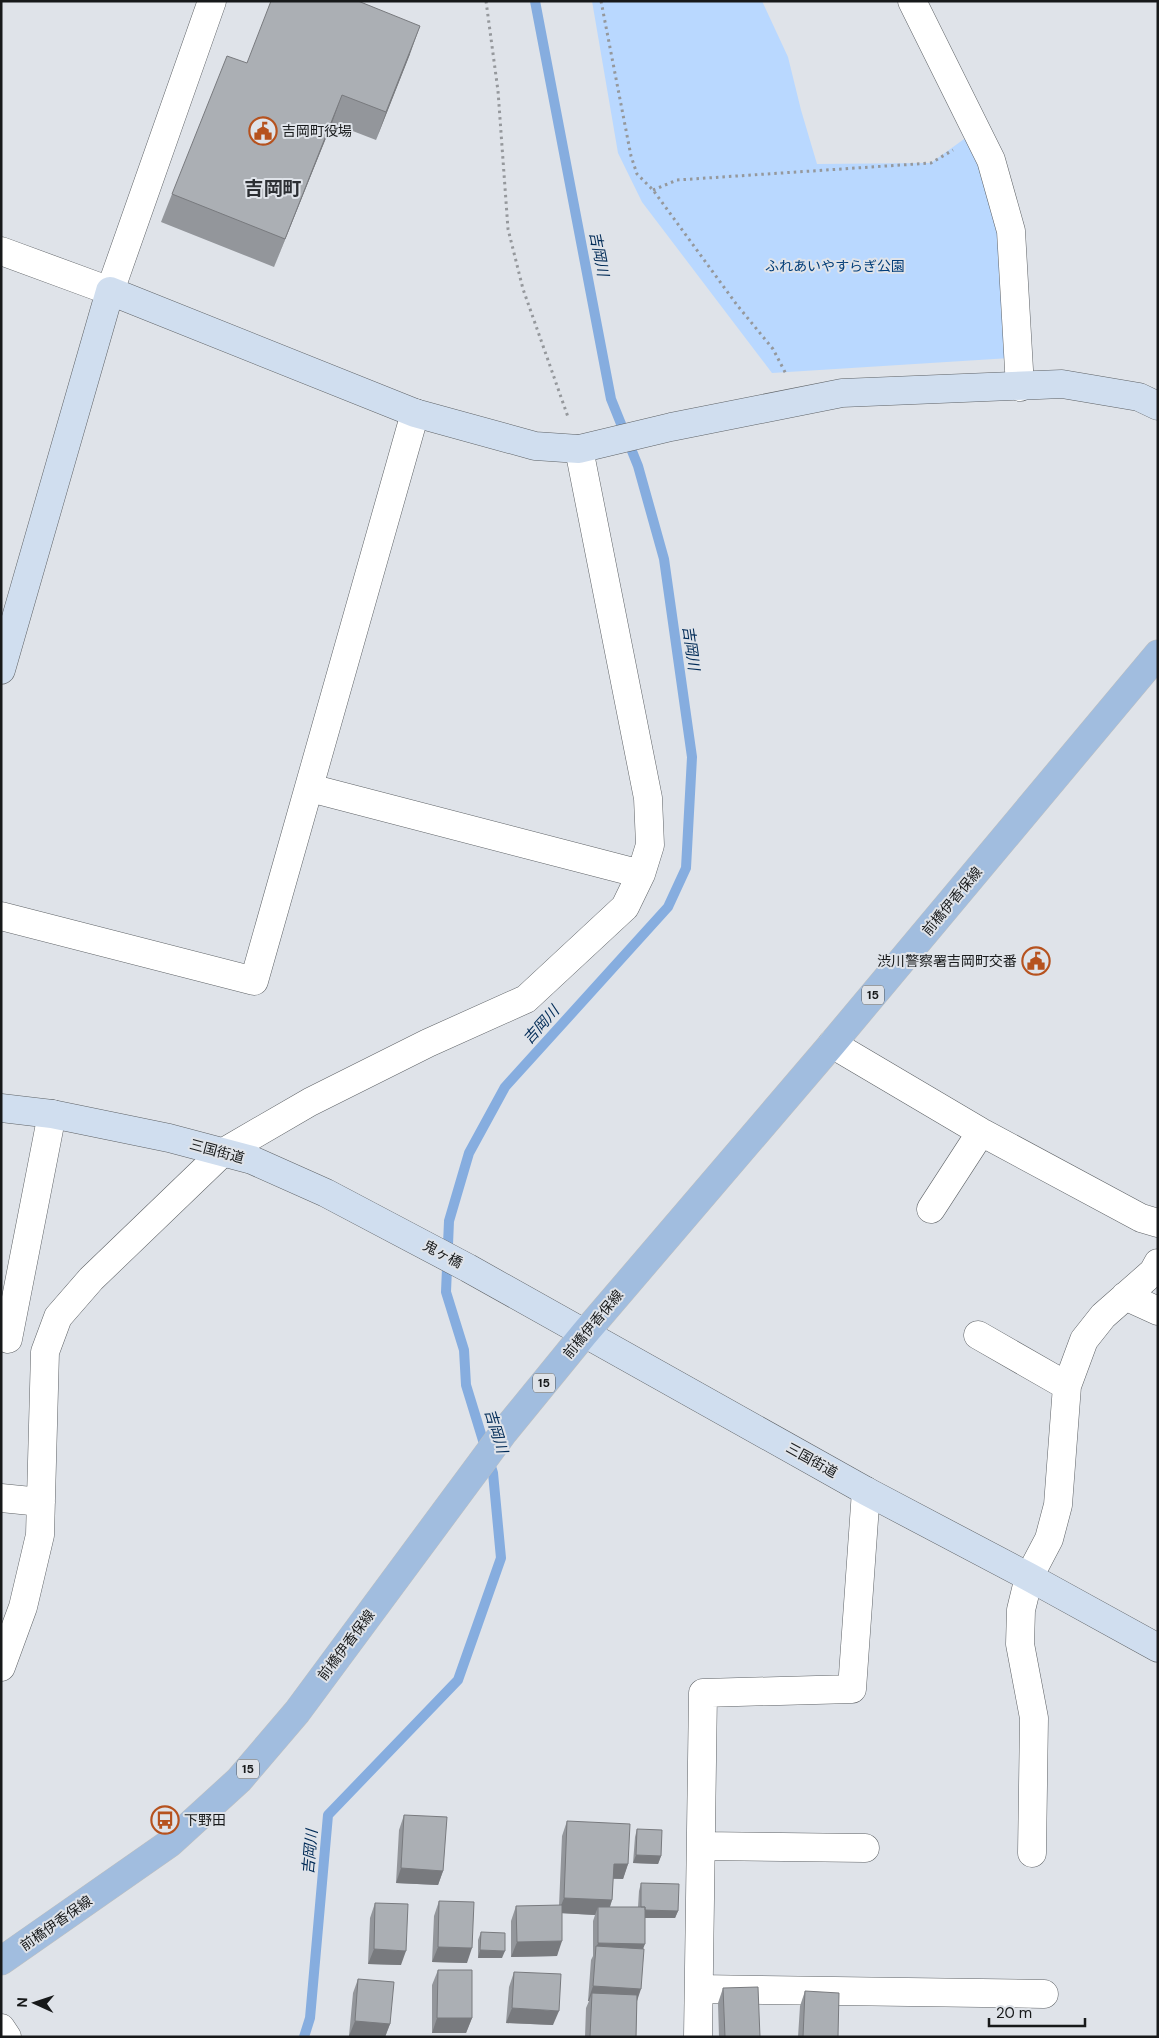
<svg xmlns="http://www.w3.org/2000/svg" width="1159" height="2038" font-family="'DM Sans','Noto Sans JP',sans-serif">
<rect width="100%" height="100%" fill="#dfe3e9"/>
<!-- green -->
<path fill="#b9d8ff" d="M592,1H762L788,57L801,110L817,164L931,163L971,134L1001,236L1010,358L772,373L642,202L618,153Z"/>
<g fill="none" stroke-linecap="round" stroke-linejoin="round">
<!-- stream -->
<path stroke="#86addf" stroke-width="10" d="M304,2037L310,2018L328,1815L458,1680L501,1558L493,1473L466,1385L464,1350L446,1292L449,1221L469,1153L505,1087L668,907L686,868L692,757L664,559L638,466L611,399L535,1"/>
<!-- street casing -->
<g stroke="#5e6266" stroke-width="29">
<path id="street" d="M912,1L991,160L1011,231L1020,387
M1,251L110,291L212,1
M310,788L641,874
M1,916L254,981L415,413
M832,1044L981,1132L1141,1218L1158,1223
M931,1209L981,1132
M1125,1296L1158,1311
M978,1335L1067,1386
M8,1339L52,1114
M1,1498L41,1502
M1,1667L23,1607L40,1535L45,1352L58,1317L91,1279L222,1153L310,1102L428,1043L526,999L625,907L641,874L650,845L648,798L579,449
M701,1846L865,1848
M1032,1853L1034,1718L1020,1644L1021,1610L1029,1577L1049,1539L1058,1505L1067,1386L1084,1340L1103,1316L1153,1272L1158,1263
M699,1989L1044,1994
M1,2028L7,2037
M698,2037L703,1693L852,1689L866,1491"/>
</g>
<!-- secondary casing -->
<g stroke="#5e6266" stroke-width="29">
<path id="secondary" d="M1,670L110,291L415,413L535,446L579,449L671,427L842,393L1062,384L1139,397L1158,406
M1,1108L52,1114L169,1138L252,1160L326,1193L468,1268L866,1491L1029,1577L1158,1648"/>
</g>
<!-- primary casing -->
<g stroke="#bebfbf" stroke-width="29">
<path id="primary" d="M1,1961L170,1843L239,1780L297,1712L504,1432L584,1334L832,1044L1158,654"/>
</g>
<!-- path -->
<path stroke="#95989c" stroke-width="3" stroke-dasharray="2.5 4" stroke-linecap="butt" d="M486,1L498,91L508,229L523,289L568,417
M601,1L631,156L637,174L653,190L737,305L773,349L786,374
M653,190L677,180L931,163L953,150"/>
<!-- street -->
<use href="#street" stroke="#fff" stroke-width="28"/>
<!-- secondary -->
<use href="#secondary" stroke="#d0deef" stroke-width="28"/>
<!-- primary -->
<use href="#primary" stroke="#a1bddf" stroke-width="28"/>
</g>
<!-- wall -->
<path fill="#93969b" d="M410,54L376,140L332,123L274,267L161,222L172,194L247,63Z
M404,1815L443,1871L438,1885L396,1883L399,1830Z
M567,1821L628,1864L623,1879H613L612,1900L610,1907H638L639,1891L641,1883L678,1911L675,1918H645L643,1949L637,2001L636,2037H585L586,2008L589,2001H588L591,1960L593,1956V1921L595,1915L562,1913L557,1956L511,1957V1921L516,1906H559L562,1836Z
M637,1829L661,1856L658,1864L633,1863L635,1837Z
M439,1901L467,1963L432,1962L434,1916Z
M375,1903L401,1965L368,1964L370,1918Z
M481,1932L502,1958H478V1940Z
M438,1970L472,2018L466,2033H432V1985Z
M514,1972L553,2025L506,2023L509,1987Z
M358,1979L390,2024L385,2037L349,2036L353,1993Z
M723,1988L760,2037H719L718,2003Z
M805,1991L838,2037H798L800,2006Z"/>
<!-- shaded-wall -->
<path fill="#787a7e" d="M420,26L410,54L376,140L386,112Z
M342,95L332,123L274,267L285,239Z
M636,1855L661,1856L658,1864L633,1863Z
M614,1864H628L623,1879L608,1878Z
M401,1868L443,1871L438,1885L396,1883Z
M564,1898L612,1900L607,1915L598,1907L595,1915L558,1913Z
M641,1910L678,1911L675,1918H638Z
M562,1941L557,1956L511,1957L517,1942Z
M598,1943L645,1944L639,1959L596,1948Z
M438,1947L472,1948L467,1963L432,1962Z
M374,1949L406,1951L401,1965L368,1964Z
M480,1950L505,1951L502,1958H478Z
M593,1986L641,1989L636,2004L592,1993L589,2001H588Z
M512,2008L559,2011L553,2025L506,2023Z
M437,2018H472L466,2033H432Z
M355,2021L390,2024L385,2037L349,2036Z"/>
<!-- building -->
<path fill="#abafb4" stroke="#787a7e" d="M271,1H358L420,26L386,112L342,95L285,239L172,194L227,56L247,63Z
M404,1815L447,1817L443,1871L401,1868Z
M567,1821L630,1824L628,1864H614L612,1900L564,1898Z
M637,1829L662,1830L661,1856L636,1855Z
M641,1883L679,1884L678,1911L645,1910V1907H641Z
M439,1901L474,1902L472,1948L438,1947Z
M375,1903L408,1904L406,1951L374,1949Z
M562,1905V1941L517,1942L516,1906Z
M598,1907H645V1944L598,1943Z
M481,1932L505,1933V1951L480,1950Z
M596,1946L644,1949L641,1989L593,1986Z
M438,1970H472V2018H437Z
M514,1972L561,1974L559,2011L512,2008Z
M358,1979L394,1982L390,2024L355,2021Z
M758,1987L760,2037H725L723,1988Z
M805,1991L839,1993L838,2037H803Z
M592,1993L637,1995L636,2037H590Z"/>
<!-- icons -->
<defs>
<g id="civic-ring" transform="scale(1.4375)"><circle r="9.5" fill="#dfe3e9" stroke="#b6521e" stroke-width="1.5"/><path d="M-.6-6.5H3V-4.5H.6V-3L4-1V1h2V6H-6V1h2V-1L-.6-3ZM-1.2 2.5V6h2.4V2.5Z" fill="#b6521e"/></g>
<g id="bus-ring" transform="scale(1.4375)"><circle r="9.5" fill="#dfe3e9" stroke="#b6521e" stroke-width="1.5"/><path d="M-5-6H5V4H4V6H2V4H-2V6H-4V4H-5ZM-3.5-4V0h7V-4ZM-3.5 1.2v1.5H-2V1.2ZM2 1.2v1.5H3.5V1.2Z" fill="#b6521e"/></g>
</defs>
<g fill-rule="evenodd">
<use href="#civic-ring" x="263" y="131"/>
<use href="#civic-ring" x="1036" y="961"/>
<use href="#bus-ring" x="165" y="1820"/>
</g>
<g text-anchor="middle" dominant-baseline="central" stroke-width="4" stroke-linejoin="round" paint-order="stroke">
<!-- shield labels -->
<g fill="#dfe3e9" stroke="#535658" stroke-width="1">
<rect x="862" y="985.5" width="22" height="19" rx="4"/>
<rect x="533" y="1373.5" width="22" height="19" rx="4"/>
<rect x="237" y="1759.5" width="22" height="19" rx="4"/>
</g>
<g font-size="12" font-weight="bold" fill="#17191a">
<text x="873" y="995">15</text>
<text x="544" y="1383">15</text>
<text x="248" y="1769">15</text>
</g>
<!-- poi labels -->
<g font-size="14" fill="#17191a" stroke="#dfe3e9" text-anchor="start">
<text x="282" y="131">吉岡町役場</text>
<text x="1017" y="961" text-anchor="end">渋川警察署吉岡町交番</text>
<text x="184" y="1820">下野田</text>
</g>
<!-- park labels -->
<g font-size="14" fill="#023d78" stroke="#dfe3e9">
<text x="835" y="266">ふれあいやすらぎ公園</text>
</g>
<!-- street labels -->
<g font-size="14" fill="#17191a" stroke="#dfe3e9">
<text transform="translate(952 901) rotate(-50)">前橋伊香保線</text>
<text transform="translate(217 1151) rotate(15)">三国街道</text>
<text transform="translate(443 1254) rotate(28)">鬼ヶ橋</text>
<text transform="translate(593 1324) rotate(-50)">前橋伊香保線</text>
<text transform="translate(812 1460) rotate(29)">三国街道</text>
<text transform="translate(346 1645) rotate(-53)">前橋伊香保線</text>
<text transform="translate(56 1923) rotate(-35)">前橋伊香保線</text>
</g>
<!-- water labels -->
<g font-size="15" font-style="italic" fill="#012b57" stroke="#dfe3e9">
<text transform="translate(599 254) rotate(79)">吉岡川</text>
<text transform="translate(691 648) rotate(82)">吉岡川</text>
<text transform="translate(541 1025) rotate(-48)">吉岡川</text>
<text transform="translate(496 1431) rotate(73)">吉岡川</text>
<text transform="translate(310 1852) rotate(-85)">吉岡川</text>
</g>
<!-- district labels -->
<g font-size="19" font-weight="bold" fill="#2c2f33" stroke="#dfe3e9">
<text x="273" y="188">吉岡町</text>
</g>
</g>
<!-- border -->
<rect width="1159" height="2038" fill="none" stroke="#17191a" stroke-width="5"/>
<!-- north arrow -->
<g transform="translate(35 2003) rotate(273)" stroke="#dfe3e9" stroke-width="4" paint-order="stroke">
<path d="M0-4L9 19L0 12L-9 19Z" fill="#17191a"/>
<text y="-8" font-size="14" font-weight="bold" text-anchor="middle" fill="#17191a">N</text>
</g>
<!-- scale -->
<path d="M989 2018v8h96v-8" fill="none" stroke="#17191a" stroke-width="2.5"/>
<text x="996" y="2018" font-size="15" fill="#17191a" stroke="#dfe3e9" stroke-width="4" paint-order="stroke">20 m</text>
</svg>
